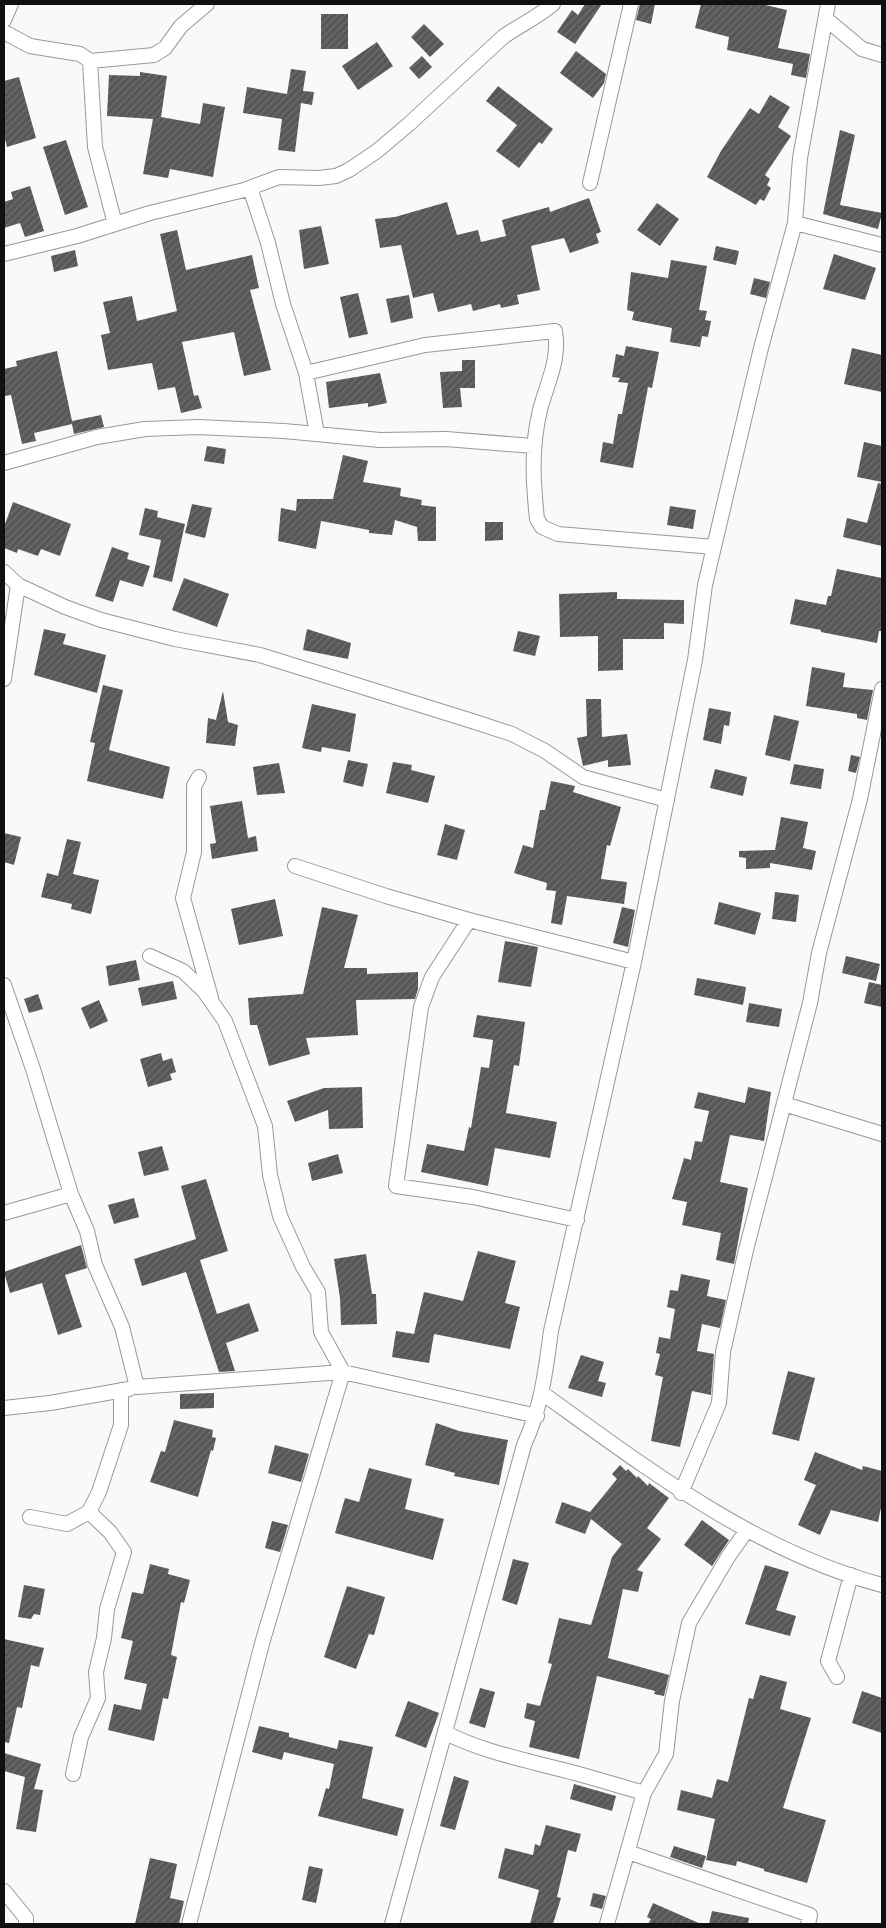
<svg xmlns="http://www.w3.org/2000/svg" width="886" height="1928" font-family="'Nunito Sans',sans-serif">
<defs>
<pattern id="building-hatch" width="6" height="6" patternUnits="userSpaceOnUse" patternTransform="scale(1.25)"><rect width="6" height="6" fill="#585756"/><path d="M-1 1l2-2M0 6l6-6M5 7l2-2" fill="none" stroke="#706f6e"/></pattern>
</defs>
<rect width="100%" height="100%" fill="#f8f9fa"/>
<!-- building -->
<path fill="url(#building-hatch)" d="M585,4H602L575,44L557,32L572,10L578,15Z
M640,4H655L651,24L636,20Z
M701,4H761L787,10L778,48L810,54L806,78L791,75L793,64L727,50L729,37L695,28Z
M321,14H348V49H321Z
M424,24L444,44L430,57L411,37Z
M377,42L393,66L358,90L342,66Z
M576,51L606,74L604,83L593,98L560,73Z
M422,56L432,67L419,79L409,68Z
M291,69L306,71L303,91L314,92L312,105L301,103L295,152L278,150L282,119L243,113L247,87L287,94Z
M140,72L167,76L161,117L200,124L203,103L225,107L213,177L170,169L168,178L143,174L153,119L107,116L109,75L140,76Z
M19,77L36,138L7,147L4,135V81Z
M498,86L553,129L542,144L539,142L519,168L496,151L517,125L486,101Z
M770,95L790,107L778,127L791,136L765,175L770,179L767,185L771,188L764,201L760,199L756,205L707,177L721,151L750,108L759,114Z
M840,130L855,135L840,205L882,213L878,229L823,214Z
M66,140L88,207L65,215L43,147Z
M30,186L44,231L25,237L20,223L4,228V202L13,199L11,192Z
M589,198L601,232L596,234L599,243L570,253L564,238L531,246L540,290L517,295L519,304L501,308L500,304L473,311L471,304L438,312L433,293L413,298L401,245L380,248L375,219L395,217L447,202L457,235L478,230L481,242L506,236L502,220L549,207L550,212Z
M657,203L679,219L660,246L637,230Z
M321,226L329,264L304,269L299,230Z
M177,230L186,270L252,255L259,288L250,290L271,370L244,376L234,332L182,342L194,396L198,395L202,408L181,413L175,387L158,390L152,363L108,370L101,335L110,333L103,302L132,296L137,321L177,311L160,234Z
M716,246L739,251L736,265L713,260Z
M75,250L78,266L54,272L51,256Z
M834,254L876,268L865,300L823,289Z
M671,260L707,266L699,310L707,311L705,320L711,321L708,337L702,336L700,347L670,342L672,328L632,320L634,312L627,310L631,272L668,278Z
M754,278L770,282L766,298L750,294Z
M358,293L368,334L349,338L340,297Z
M409,295L413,318L391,323L386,299Z
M626,346L659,352L652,388L648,387L633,468L600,462L603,442L613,444L618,414H622L628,383L618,382L620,378L612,377L616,354L624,356Z
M852,348L882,355V392L844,384Z
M57,351L72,421L101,415L104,427L74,434L72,424L34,433L36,441L22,444L11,395L4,396V369L17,366L16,361Z
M462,360H475V388H460L462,407L443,408L440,372L462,371Z
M380,373L387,403L368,407V403L329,408L326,382Z
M864,442L882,446V482L857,477Z
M207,446L226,449L224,464L204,461Z
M343,455L368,461L363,482L401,488L400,496L422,500L421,505L436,507V541H418L417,527L395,520L392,535L369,533V530L321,521L316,549L278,541L281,508L296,511L297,499H333Z
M878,483L882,484V546L843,537L847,518L867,523Z
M13,502L71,524L60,556L41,549L38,556L18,549L17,553L4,548V527Z
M192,504L212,508L205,538L185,533Z
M670,506L696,510L693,529L667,525Z
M145,508L158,511L157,517L185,524L172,582L153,577L161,540L139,535Z
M485,522H503V540L485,541Z
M112,547L129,553L127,559L150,566L143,587L120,580L113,602L95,596Z
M837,569L882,578V631H879L877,643L821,632V630L790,624L795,599L826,605L828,596H831Z
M184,578L229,594L217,627L172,610Z
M617,592V599L684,600V624L664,623V639H623V670L598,671V636L560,637L559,594Z
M44,629L66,634L63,644L106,655L97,693L34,675Z
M307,629L351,643L348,659L303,650Z
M518,631L540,636L535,656L513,651Z
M812,667L845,673L843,687L873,690L867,720L857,718V714L806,706Z
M103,685L123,690L109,750L170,767L163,799L87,781L95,743L90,742Z
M223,691L228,722L238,725L235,746L206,743L208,718L216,720Z
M586,699H601L602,737L627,734L631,765L608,767V760L583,766L577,738L587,736Z
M312,704L356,714L350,752L322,747L321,752L302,748Z
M709,708L731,712L729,726L724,725L721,744L703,740Z
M774,715L799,721L790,761L765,755Z
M851,755L860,757L856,773L848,771Z
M348,760L368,764L363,787L343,782Z
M393,762L412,765L411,770L435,776L428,803L386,793Z
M279,763L285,793L257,795L253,767Z
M794,764L824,769L821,789L790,784Z
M715,769L747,777L743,796L710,788Z
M551,781L575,786L573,792L621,807L610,846L607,845L601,879L627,882L624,904L567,896L562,925L551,923L556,891L546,890L547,883L514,873L523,845L533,848L540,810H545Z
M242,801L248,838L256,836L258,851L212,859L210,844L216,843L210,806Z
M781,817L808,822L803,848L816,851L812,870L770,863V868L746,869V858L739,857V851L775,850Z
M445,824L465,830L457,860L437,855Z
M4,833L21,837L14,865L4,862Z
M67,839L81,842L73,874L99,880L91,914L71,909L72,904L41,897L47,873L58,876Z
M775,892L799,895L796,922L772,919Z
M275,899L283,936L239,945L231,909Z
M719,902L761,913L755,935L714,924Z
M322,907L358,915L344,968H367V974L418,972V989L415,999L356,1000L358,1035L306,1038L310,1054L269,1066L257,1025H250L248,998L303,994Z
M622,907L635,910L628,947L613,943Z
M505,941L538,947L531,987L498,982Z
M846,956L880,964L876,981L842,973Z
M136,960L140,980L109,986L106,966Z
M697,978L746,987L743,1005L694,995Z
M173,981L177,999L142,1006L138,988Z
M869,982L882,985V1007L864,1003Z
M38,994L43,1009L29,1013L24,999Z
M99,1000L108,1021L90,1029L81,1008Z
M749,1003L782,1009L779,1027L746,1022Z
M477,1015L525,1022L519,1066L514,1065L506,1113L557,1122L550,1158L495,1148L488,1186L421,1172L427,1144L464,1151L469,1127L471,1128L481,1067L489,1068L493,1040L473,1037Z
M161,1053L163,1061L172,1058L176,1072L170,1074L172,1080L148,1087L140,1059Z
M362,1087L363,1128L329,1129L328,1110L295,1122L287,1101L324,1088Z
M748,1087L771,1092L764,1141L730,1135L720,1182L748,1188L734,1264L716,1260L721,1233L682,1225L687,1202L672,1199L684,1158L691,1160L695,1141L702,1142L709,1111L694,1108L698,1092L745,1103Z
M162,1146L169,1170L144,1176L138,1152Z
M338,1154L343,1173L312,1181L308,1163Z
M206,1179L228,1251L200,1260L217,1314L249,1303L259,1331L226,1343L235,1371L219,1372L186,1272L142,1286L134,1259L196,1239L181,1186Z
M134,1198L139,1217L114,1224L108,1205Z
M81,1245L87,1268L65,1275L82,1327L58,1335L42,1283L10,1293L4,1272Z
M478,1251L516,1261L505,1303L520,1307L510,1349L434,1334L429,1363L392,1357L396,1331L414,1334L424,1292L463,1301Z
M366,1254L372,1294H376L377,1324L341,1325L340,1298L334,1259Z
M681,1274L710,1280L707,1296L726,1300L720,1328L702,1324L697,1351L714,1354L711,1395L692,1391L680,1447L651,1441L663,1377L655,1375L660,1354L656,1353L659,1337L670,1339L675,1309L667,1307L670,1290L678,1291Z
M581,1355L604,1362L598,1381L606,1383L602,1397L568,1388Z
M788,1371L815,1378L799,1441L772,1434Z
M214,1393V1408L180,1409V1394Z
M174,1420L213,1430L212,1437L216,1438L213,1451L211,1450L198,1497L150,1482L161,1451L165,1452Z
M436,1423L459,1431L508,1440L499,1485L454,1476L455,1473L425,1465Z
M275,1445L309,1454L301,1482L268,1473Z
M815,1452L862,1470L863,1466L882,1471V1503L878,1522L831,1510L820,1535L798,1525L816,1485L804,1480Z
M620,1465L626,1471L628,1469L637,1478L638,1476L648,1486L649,1483L669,1498L647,1528L661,1539L637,1570L643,1572L638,1592L623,1589L608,1658L669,1675L664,1696L654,1694L655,1691L597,1676L579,1759L529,1747L535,1721L524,1718L527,1703L540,1706L552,1664L548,1663L559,1618L591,1625L612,1557L622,1544L591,1519L585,1534L555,1523L562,1502L590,1512L617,1479L612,1474Z
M369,1468L412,1479L405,1509L444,1519L433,1560L335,1533L345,1498L359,1502Z
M702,1520L729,1540L712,1566L684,1545Z
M272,1521L288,1525L280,1552L265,1548Z
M513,1559L529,1563L517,1605L502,1600Z
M150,1564L169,1569L168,1574L190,1580L184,1603L181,1602L171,1655L177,1657L168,1699L163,1698L154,1741L108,1730L114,1704L141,1710L147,1684L124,1679L133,1641L121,1638L132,1592L143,1594Z
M765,1565L789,1572L776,1610L796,1616L790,1636L745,1624Z
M24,1585L45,1589L40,1615L34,1614L31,1619L18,1617Z
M347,1586L385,1597L374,1635L369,1634L356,1669L324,1657Z
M4,1639L44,1648L39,1667L31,1665L22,1708L17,1707L9,1743L4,1742Z
M760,1675L787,1682L780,1709L811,1718L783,1808L826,1820L807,1883L764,1871V1869L737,1861L736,1866L706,1860L715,1819L677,1810L681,1790L712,1798L717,1779L728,1782L749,1698L753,1699Z
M480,1688L495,1692L485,1728L469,1723Z
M862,1691L882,1698V1733L852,1723Z
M408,1701L439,1713L426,1748L395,1736Z
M259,1726L289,1733V1737L337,1749L339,1740L373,1747L362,1798L404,1809L397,1836L318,1816L326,1788L329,1789L334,1764L284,1752L282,1760L252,1752Z
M4,1753L41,1764L34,1789L43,1790L36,1832L16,1829L25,1777L4,1771Z
M454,1776L469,1781L455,1830L440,1826Z
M574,1784L616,1796L612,1811L570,1799Z
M546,1825L581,1834L576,1852L568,1850L557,1897L561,1898L553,1924H530L539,1890L498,1878L505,1848L533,1855L535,1844L540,1846Z
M674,1846L706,1856L702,1868L670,1857Z
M150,1858L177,1864L170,1898L184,1901L179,1924H135Z
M309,1866L323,1869L316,1903L302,1900Z
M593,1893L606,1896L602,1909L590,1906Z
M653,1903L701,1924H648L651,1919L647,1917Z
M712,1911L749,1918L748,1924H709Z"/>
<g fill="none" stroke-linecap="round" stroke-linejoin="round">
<!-- street casing -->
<g stroke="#979899" stroke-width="16">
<path id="street" d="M826,19L862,49L882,55
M4,20L11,4
M4,32L30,46L80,54L90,61L95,147L115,224
M90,61L154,55L165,48L181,26L207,4
M590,183L631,4
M250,188L268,243L283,304L306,373L317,434
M795,223L882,245
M4,254L77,236L150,213L244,190L279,177L319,178L336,176L349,170L377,151L409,124L503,37C520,25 538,17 553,4
M306,373L425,345L555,331C560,360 547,383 540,410C531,447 533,482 537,519L542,527L558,534L714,547
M4,463L97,437L145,429L198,427L284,431L380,440L446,439L533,446
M4,572L18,585L65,607L101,620L175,639L260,655L472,721L512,734L545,751L583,777L667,800
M4,679L18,585
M199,777L194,786V852L183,898L211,998
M295,866L386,896L469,920L634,962
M469,920L432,977L421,1007L396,1186L473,1197L577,1220
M150,956L183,971L204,991L225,1021L265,1126L270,1175L280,1216L303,1267L318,1292L321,1332L343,1372L263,1640L189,1924
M4,985L33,1069L71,1194L87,1231L95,1265L122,1327L137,1387L343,1372L537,1416
M784,1104L882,1134
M4,1213L71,1194
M542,1393C648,1469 754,1551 882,1585
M4,1408L50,1403L129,1389
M681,1493L719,1403L723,1352L746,1250L810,1003L819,953L860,799L882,689
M30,1517L67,1524L89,1512L99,1492L121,1425V1390
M837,1677L828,1661L851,1575
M446,1733C481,1751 521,1759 559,1769C588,1776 616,1785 644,1793L607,1924
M73,1774L81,1737L98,1698L96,1672L104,1638L107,1609L124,1552L110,1532L89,1512
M644,1793L666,1754L672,1701L689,1623L728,1557L747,1530
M628,1852L810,1915L808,1924
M4,1891L26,1918V1924
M392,1924L524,1445C542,1405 545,1374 551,1331L634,962L695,660L705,585L761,348L795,223L800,158L828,4"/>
</g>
<!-- street -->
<use href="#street" stroke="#fff" stroke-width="14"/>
</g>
<!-- border -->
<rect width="886" height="1928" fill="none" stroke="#101011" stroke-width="10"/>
</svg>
